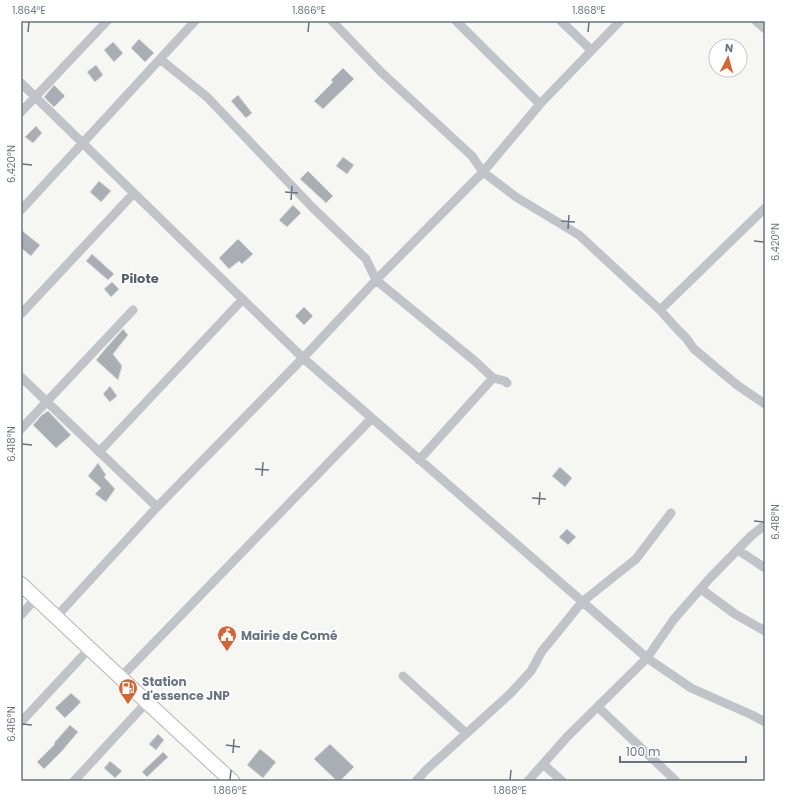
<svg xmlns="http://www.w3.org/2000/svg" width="786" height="802" font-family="Poppins,sans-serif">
<rect width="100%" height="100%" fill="#f6f6f3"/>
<!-- building -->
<path fill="#a8aeb4" stroke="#d8d8d6" d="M139,39L154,53L145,62L131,48Z
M113,42L123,53L114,62L104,50Z
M96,65L103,75L95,82L87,72Z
M343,68L354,79L323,109L314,101L333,82L331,80Z
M54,85L65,96L54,107L44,97Z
M238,95L252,113L246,118L231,101Z
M36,126L42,133L33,143L25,137Z
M343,157L354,165L347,174L336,166Z
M308,171L333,196L326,203L300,179Z
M99,181L111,191L101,202L90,192Z
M293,205L301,213L287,227L279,220Z
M21,230L40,245L31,256L21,248Z
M238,239L253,254L242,264L239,261L229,269L219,258Z
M92,254L114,274L108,280L86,261Z
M112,282L119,289L111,297L104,289Z
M304,307L313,316L304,325L295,316Z
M123,329L128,335L113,354L122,366L118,380L96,360L107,347Z
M110,386L117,396L110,402L103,394Z
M48,411L71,435L56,448L33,425L42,415Z
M98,463L106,475L104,477L115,489L106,502L95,494L101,488L88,476Z
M560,467L572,478L565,487L552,476Z
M567,529L576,537L568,545L559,537Z
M71,693L81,702L65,718L55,708Z
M70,725L78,732L62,751L44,769L37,762L55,744L54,743Z
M158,734L164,740L156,750L149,744Z
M330,744L354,767L340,781H337L314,759Z
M260,749L276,762L263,778L247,765Z
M163,752L168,757L147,777L142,772Z
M110,761L122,771L115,778L104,768Z"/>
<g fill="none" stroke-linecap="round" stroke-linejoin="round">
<!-- primary casing -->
<g stroke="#b4b7bb" stroke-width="16">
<path id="primary" d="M21,584C91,650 161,716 232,781"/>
</g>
<!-- minor -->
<path stroke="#c0c3c7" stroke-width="9" d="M332,21L381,72L472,156L483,172L516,197L579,235L660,310L678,330L686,338L694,349L737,385L765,404
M456,21L540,104
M561,21L591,50
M756,21L765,29
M160,59L207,97L312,207L366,259L376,280L476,362L493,378L505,381L507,383
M21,83L303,358L647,658L691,688L752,715L765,722
M21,112L107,21
M21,210L195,21
M660,310L765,208
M21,314L134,193
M21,377L157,507
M21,429L133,310
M99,452L243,299
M419,460L493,378
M738,550L765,568
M701,589L735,614L765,631
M21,615L36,598
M56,617L157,507L303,358L376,280L483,172L540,104L620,21
M403,676L466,733
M121,677L372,418
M598,707L676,781
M21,722L90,648
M543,764L562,781
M74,781L147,702
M416,781L426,770L511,693L531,671L542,651L552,639L582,602L636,559L671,513
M528,781L567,737L647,658L674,619L710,578L752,535L765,525"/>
<!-- primary -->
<use href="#primary" stroke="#fff" stroke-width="14"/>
</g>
<!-- ticks -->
<path fill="none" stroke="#687482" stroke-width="1.5" d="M28,32L29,22M308,32L309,22M588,32L589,22M22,164L32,165M285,192L298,193M291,200L292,186M561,221L575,222M568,229L569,215M754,241L764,242M22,444L32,445M255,469L269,470M262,476L263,462M532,498L546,499M539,505L540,492M754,521L764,522M22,724L32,725M226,745L240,747M233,753L234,739M230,780L231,770M510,780L511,770"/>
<!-- icons -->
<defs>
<g id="civic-pin" transform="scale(1)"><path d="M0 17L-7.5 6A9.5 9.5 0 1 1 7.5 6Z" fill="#d46535" stroke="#fff"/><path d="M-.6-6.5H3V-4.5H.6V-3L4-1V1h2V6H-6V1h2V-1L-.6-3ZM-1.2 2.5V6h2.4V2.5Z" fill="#fff"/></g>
<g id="fuel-pin" transform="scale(1)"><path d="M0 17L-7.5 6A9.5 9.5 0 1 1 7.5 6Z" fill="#d46535" stroke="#fff"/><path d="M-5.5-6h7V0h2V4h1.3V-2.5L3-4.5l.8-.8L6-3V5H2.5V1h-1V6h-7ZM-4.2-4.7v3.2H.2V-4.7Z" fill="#fff"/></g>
</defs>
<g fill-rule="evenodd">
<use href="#civic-pin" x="227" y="635"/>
<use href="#fuel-pin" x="128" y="688"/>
</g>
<g text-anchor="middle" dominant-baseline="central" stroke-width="4" stroke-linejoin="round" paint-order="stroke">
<!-- poi labels -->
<g font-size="12" font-weight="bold" fill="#687482" stroke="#fff" text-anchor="start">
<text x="241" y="635">Mairie de Comé</text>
<text x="142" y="681">Station<tspan x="142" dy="14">d'essence JNP</tspan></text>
</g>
<!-- neighbourhood labels -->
<g font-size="13" font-weight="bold" fill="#555e68" stroke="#fff">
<text x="140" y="278">Pilote</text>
</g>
</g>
<!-- border -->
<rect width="786" height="802" fill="none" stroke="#ffffff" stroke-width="44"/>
<!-- north arrow -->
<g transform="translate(728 58) rotate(6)"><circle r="19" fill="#ffffff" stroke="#c3c7cd"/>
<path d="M0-3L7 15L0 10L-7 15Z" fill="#d46535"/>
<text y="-6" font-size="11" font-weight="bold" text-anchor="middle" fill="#687482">N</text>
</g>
<!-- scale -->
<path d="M620 756v6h126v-6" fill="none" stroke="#687482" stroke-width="2"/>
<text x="626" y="756" font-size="12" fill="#687482" stroke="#ffffff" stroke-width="3" paint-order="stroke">100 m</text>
<rect x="22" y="22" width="742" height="758" fill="none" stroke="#687482" stroke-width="1.5"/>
<g font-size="10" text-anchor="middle" fill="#687482">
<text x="29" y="14">1.864°E</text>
<text x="309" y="14">1.866°E</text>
<text x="589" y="14">1.868°E</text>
<text transform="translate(11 164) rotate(-90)" y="4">6.420°N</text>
<text transform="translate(775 242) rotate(-90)" y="4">6.420°N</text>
<text transform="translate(11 444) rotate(-90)" y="4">6.418°N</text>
<text transform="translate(775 522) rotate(-90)" y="4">6.418°N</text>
<text transform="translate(11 724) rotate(-90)" y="4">6.416°N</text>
<text x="230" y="794">1.866°E</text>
<text x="510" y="794">1.868°E</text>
</g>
</svg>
